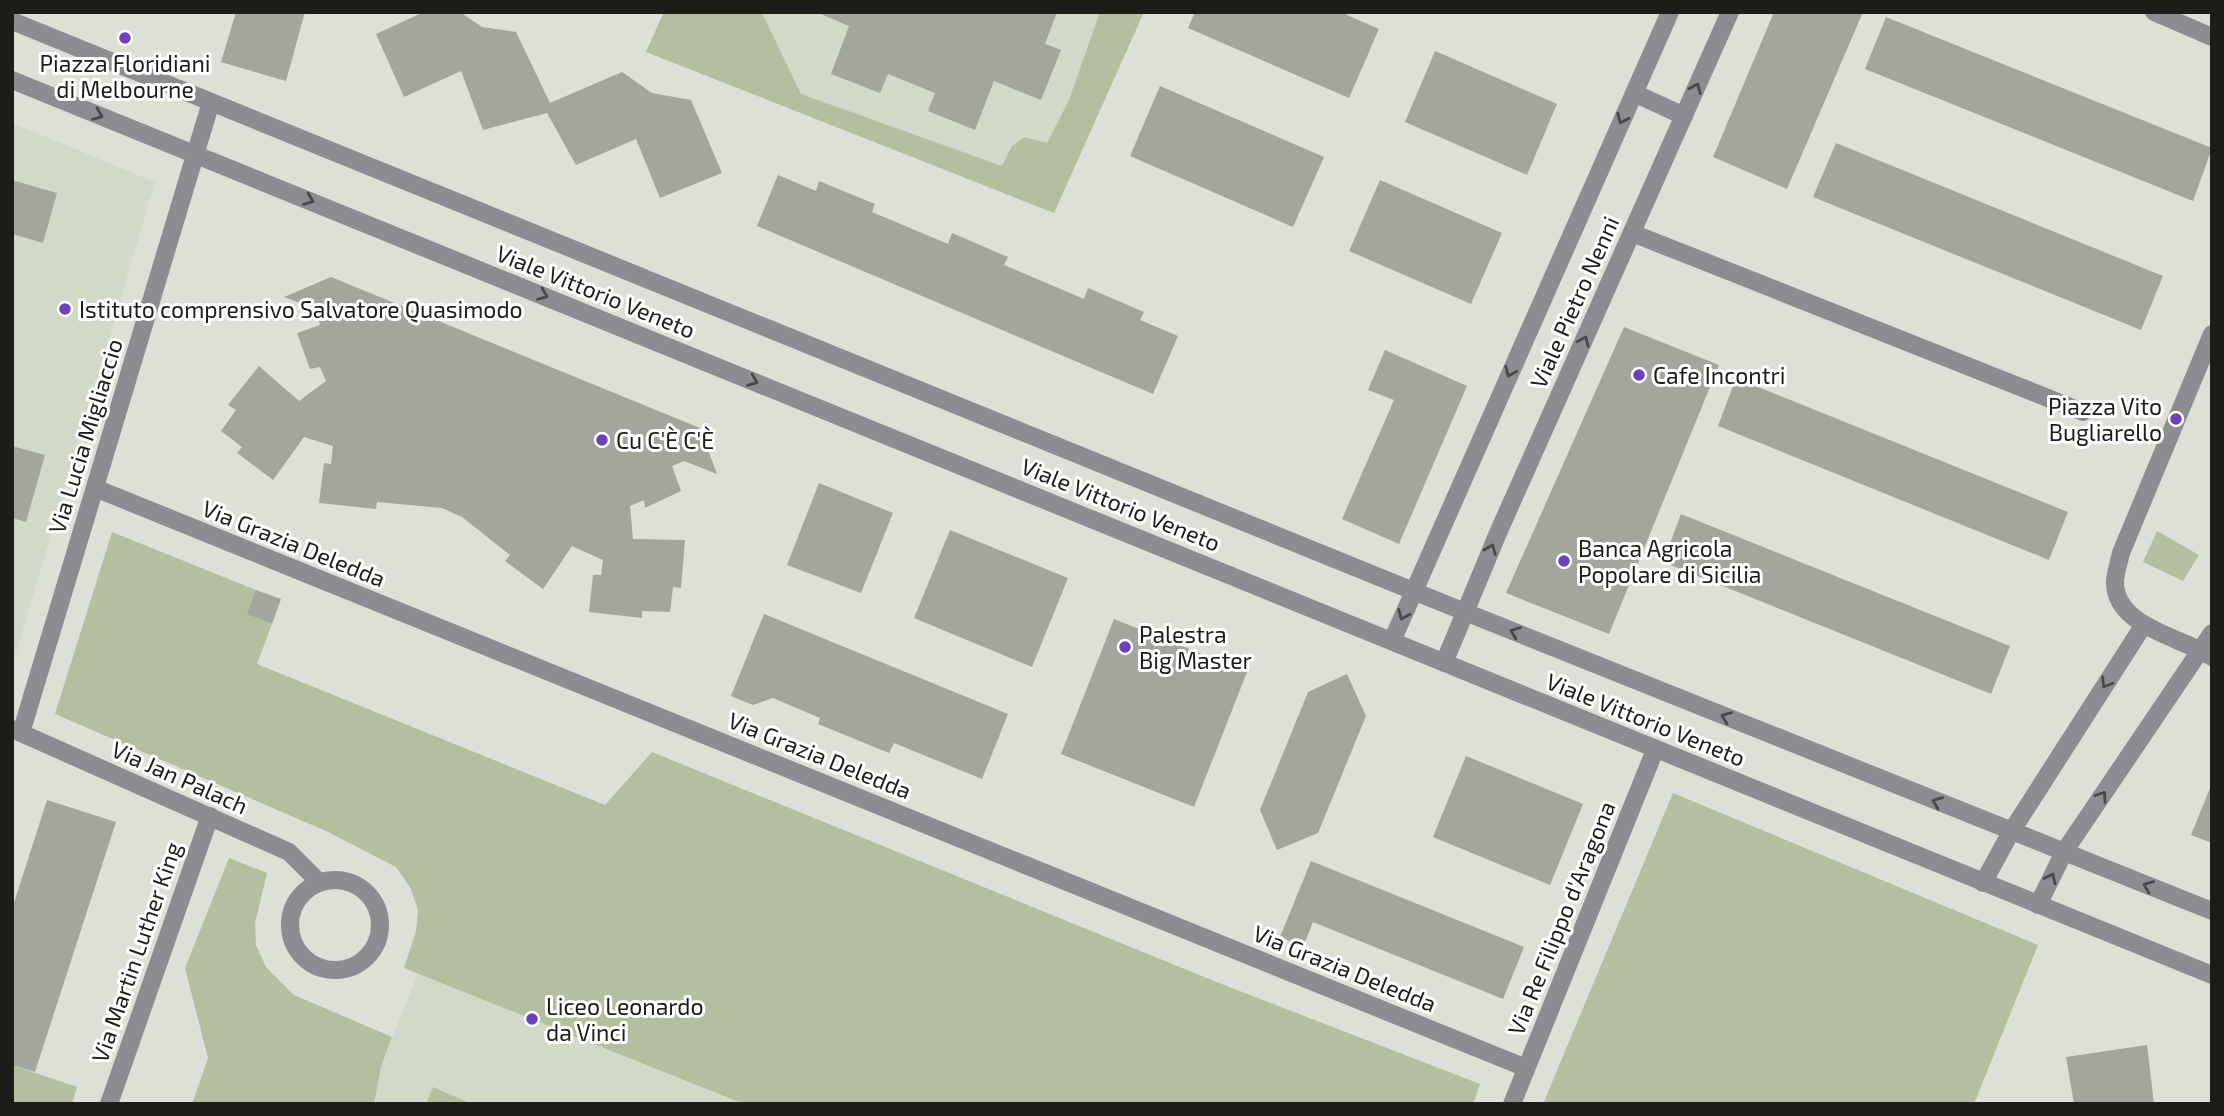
<svg xmlns="http://www.w3.org/2000/svg" width="2224" height="1116" font-family="'Exo 2',sans-serif">
<rect width="100%" height="100%" fill="#dde0d7"/>
<!-- built -->
<path fill="#d3d9c8" d="M664,12H1144L1054,213L646,52Z
M12,123L155,182L12,667Z
M436,928L877,1104H374L381,1067Z"/>
<!-- green -->
<path fill="#b5bf9f" d="M664,12H763V15L801,94L1002,166L1012,146L1025,137L1047,143L1069,100L1100,12H1144L1054,213L646,52Z
M2157,531L2199,555L2183,581L2143,562Z
M112,532L256,590L248,614L272,624L257,664L605,805L652,752L1219,983L1480,1084L1473,1104H744L404,968L416,931L418,910L410,887L396,867L326,831L55,714Z
M1673,793L2038,945L1974,1104H1543Z
M229,858L267,873L255,923L256,945L266,967L294,995L392,1037L381,1067L374,1104H192L208,1058L185,968Z
M12,1065L77,1087L72,1104H12Z
M433,1087L472,1104H426Z"/>
<!-- building -->
<path fill="#a3a69c" d="M236,12H305L286,81L221,62Z
M424,12H460L482,27L516,32L550,103L622,72L652,93L691,100L722,173L660,198L636,139L576,165L547,113L483,130L461,71L404,97L376,34Z
M816,12H1057L1045,44L1061,50L1041,100L994,81L975,130L928,111L935,93L888,74L880,93L831,74L849,26Z
M1195,12H1340L1379,29L1349,98L1188,28Z
M1774,12H1863L1787,189L1713,157Z
M1886,17L2212,148L2193,201L1865,69Z
M1435,51L1557,104L1527,175L1405,122Z
M1160,86L1324,157L1293,227L1130,156Z
M1836,143L2163,276L2141,330L1813,197Z
M778,175L816,191L819,181L875,204L872,212L948,244L952,233L1008,257L1004,265L1084,299L1088,288L1144,312L1140,320L1178,336L1153,394L757,226Z
M12,180L57,193L43,243L12,234Z
M1380,180L1502,233L1471,304L1349,251Z
M331,277L700,428L717,474L684,461L672,466L681,491L645,508L644,500L630,506L633,539L685,540L681,588L673,587L670,612L642,611V618L589,612L593,575H601L603,560L572,546L543,589L505,561L510,555L462,517L442,508L377,502L376,509L319,503L324,463L331,464L333,446L304,437L273,480L237,453L242,447L221,431L236,410L228,405L259,366L299,401L326,381L320,367L310,369L297,333L320,325L316,309L284,297Z
M1624,327L1719,365L1609,634L1506,593Z
M1385,350L1467,386L1399,544L1342,519L1394,400L1368,390Z
M1736,378L2068,512L2049,560L1718,426Z
M12,446L45,455L26,522L12,518Z
M819,483L893,513L861,593L787,565Z
M1681,514L2010,646L1991,694L1663,562Z
M950,530L1068,578L1032,667L914,618Z
M256,590L281,599L272,624L247,614Z
M764,614L1008,714L982,779L894,743L889,753L818,724L820,718L773,698L753,705L731,696Z
M1114,619L1247,672L1194,807L1061,754Z
M1347,674L1366,716L1318,833L1277,850L1260,810L1308,692Z
M1466,756L1583,804L1550,885L1433,837Z
M2212,783V843L2191,835Z
M47,800L116,822L35,1072L12,1065V909Z
M1311,861L1524,947L1503,999L1313,922L1303,947L1280,937Z
M2147,1045L2154,1104H2074L2066,1057Z"/>
<g fill="none" stroke-linecap="round" stroke-linejoin="round">
<!-- service -->
<path stroke="#8d8c90" stroke-width="18" d="M2154,12L2212,37
M1741,276L2083,412"/>
<!-- minor -->
<path stroke="#8d8c90" stroke-width="18" d="M1634,93L1684,116
M1632,233L1741,276
M2212,334L2121,553C2119,562 2116,571 2115,580C2113,627 2182,637 2212,657
M95,488L1526,1068
M12,729L289,852L319,882
M21,733L211,102
M290 925a45 45 0 1 1 90 0a45 45 0 1 1-90 0Z
M1983,883L2011,832L2143,626
M2038,905L2064,852L2212,633
M109,1104L210,816
M1512,1104L1655,750"/>
<!-- tertiary -->
<path stroke="#8d8c90" stroke-width="18" d="M12,21L1465,612L2212,911
M12,80L2212,975
M1392,641L1670,12
M1444,663L1498,533L1730,12"/>
</g>
<!-- one-way arrows -->
<defs><path id="oneway-chevron" d="M-2-3.5L2.5 0L-2 3.5" fill="none" stroke-width="1.6" stroke-linecap="round" stroke-linejoin="round" transform="scale(1.75)"/></defs>
<g stroke="#494949">
<use href="#oneway-chevron" transform="translate(1696 88) rotate(-66)"/>
<use href="#oneway-chevron" transform="translate(98 115) rotate(22)"/>
<use href="#oneway-chevron" transform="translate(1622 119) rotate(114)"/>
<use href="#oneway-chevron" transform="translate(309 200) rotate(22)"/>
<use href="#oneway-chevron" transform="translate(543 295) rotate(22)"/>
<use href="#oneway-chevron" transform="translate(1584 341) rotate(-66)"/>
<use href="#oneway-chevron" transform="translate(1510 372) rotate(114)"/>
<use href="#oneway-chevron" transform="translate(753 381) rotate(22)"/>
<use href="#oneway-chevron" transform="translate(1491 549) rotate(-68)"/>
<use href="#oneway-chevron" transform="translate(1403 615) rotate(113)"/>
<use href="#oneway-chevron" transform="translate(1515 632) rotate(-158)"/>
<use href="#oneway-chevron" transform="translate(2106 683) rotate(122)"/>
<use href="#oneway-chevron" transform="translate(1726 717) rotate(-158)"/>
<use href="#oneway-chevron" transform="translate(2102 796) rotate(-56)"/>
<use href="#oneway-chevron" transform="translate(1937 802) rotate(-158)"/>
<use href="#oneway-chevron" transform="translate(2051 878) rotate(-64)"/>
<use href="#oneway-chevron" transform="translate(2148 886) rotate(-158)"/>
</g>
<!-- markers -->
<g fill="#6c41b9" stroke="#fff" stroke-width="2.5">
<circle cx="125" cy="38" r="7"/>
<circle cx="65" cy="309" r="7"/>
<circle cx="1639" cy="375" r="7"/>
<circle cx="2176" cy="419" r="7"/>
<circle cx="602" cy="440" r="7"/>
<circle cx="1564" cy="561" r="7"/>
<circle cx="1125" cy="647" r="7"/>
<circle cx="532" cy="1019" r="7"/>
</g>
<g text-anchor="middle" dominant-baseline="central" stroke-width="6" stroke-linejoin="round" paint-order="stroke">
<!-- poi labels -->
<g font-size="23" fill="#1c1d19" stroke="#fff" text-anchor="start">
<text x="125" y="63" text-anchor="middle">Piazza Floridiani<tspan x="125" dy="26">di Melbourne</tspan></text>
<text x="79" y="309">Istituto comprensivo Salvatore Quasimodo</text>
<text x="1653" y="375">Cafe Incontri</text>
<text x="2162" y="406" text-anchor="end">Piazza Vito<tspan x="2162" dy="26">Bugliarello</tspan></text>
<text x="616" y="440">Cu C'È C'È</text>
<text x="1578" y="548">Banca Agricola<tspan x="1578" dy="26">Popolare di Sicilia</tspan></text>
<text x="1139" y="634">Palestra<tspan x="1139" dy="26">Big Master</tspan></text>
<text x="546" y="1006">Liceo Leonardo<tspan x="546" dy="26">da Vinci</tspan></text>
</g>
<!-- street labels -->
<g font-size="23" fill="#1c1d19" stroke="#fff">
<text transform="translate(596 291) rotate(22)">Viale Vittorio Veneto</text>
<text transform="translate(1574 302) rotate(-66)">Viale Pietro Nenni</text>
<text transform="translate(85 436) rotate(-73)">Via Lucia Migliaccio</text>
<text transform="translate(1121 504) rotate(22)">Viale Vittorio Veneto</text>
<text transform="translate(294 543) rotate(22)">Via Grazia Deledda</text>
<text transform="translate(1646 719) rotate(22)">Viale Vittorio Veneto</text>
<text transform="translate(820 755) rotate(22)">Via Grazia Deledda</text>
<text transform="translate(180 777) rotate(24)">Via Jan Palach</text>
<text transform="translate(1561 918) rotate(-68)">Via Re Filippo d'Aragona</text>
<text transform="translate(136 952) rotate(-71)">Via Martin Luther King</text>
<text transform="translate(1345 968) rotate(22)">Via Grazia Deledda</text>
</g>
</g>
<!-- border -->
<rect width="2224" height="1116" fill="none" stroke="#1c1d19" stroke-width="28"/>
</svg>
